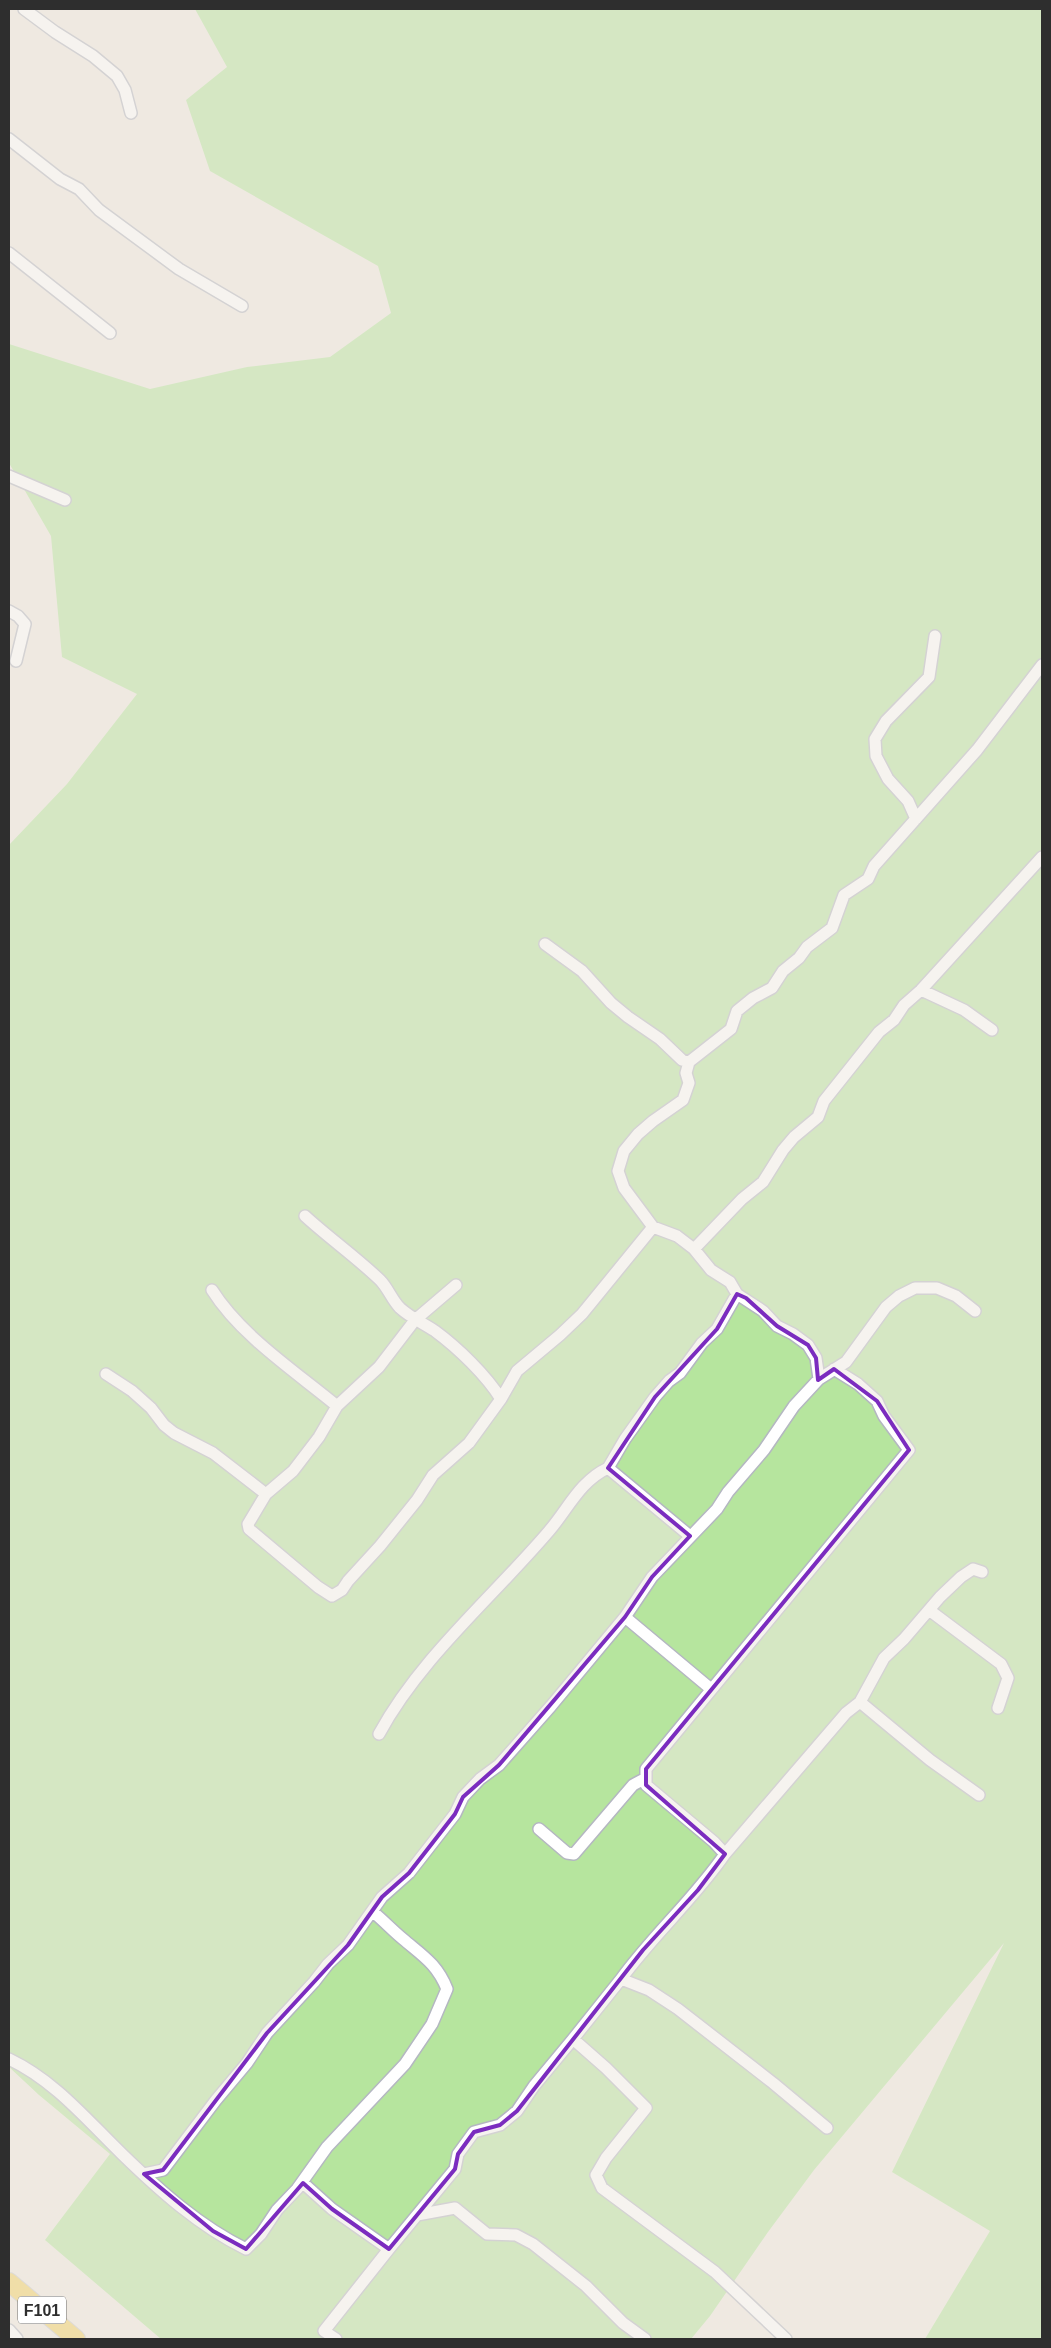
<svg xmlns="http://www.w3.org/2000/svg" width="1051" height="2348" font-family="Arial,sans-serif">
<rect width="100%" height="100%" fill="#efe9e1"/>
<!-- green -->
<path fill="#b6e59e" d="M195,9H1042V2339H925L990,2231L892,2172L1004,1943L814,2170L768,2232L710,2316L691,2339H161L45,2240L110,2154L39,2095L9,2067V845L67,784L137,694L62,657L51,536L9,463V344L150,389L247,367L330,357L391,313L378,266L210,171L186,100L227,67Z"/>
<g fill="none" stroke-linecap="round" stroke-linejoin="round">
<!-- street casing -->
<g stroke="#b4b7c1" stroke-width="14">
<path id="street" d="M24,9L55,32L93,56L117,76L125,90L131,113
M9,139L60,179L79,189L99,210L179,269L242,306
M9,253L110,333
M9,476L65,500
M9,611L18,616L25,624L16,661
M916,819L908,801L888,779L876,756L875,739L886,721L929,677L935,636
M545,944L582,971L611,1003L628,1017L660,1039L682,1060L689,1062
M921,990L964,1010L992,1030
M305,1216C329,1238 356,1257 380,1280C388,1288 392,1300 400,1308C411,1318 423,1323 435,1331C458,1348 486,1375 501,1399
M653,1227L624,1188L618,1171L624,1151L638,1134L653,1121L683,1100L689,1083L686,1073L689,1062L731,1029L737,1011L753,998L772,988L783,971L799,958L807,947L832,928L844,895L868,879L874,866L977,750L1042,665
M694,1249L742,1199L763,1182L783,1150L794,1137L818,1117L824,1101L879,1032L894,1020L904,1005L921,990L1042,857
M456,1285L415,1320L379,1367L337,1406L319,1437L293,1471L266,1494L248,1524L249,1529L318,1587L332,1596L342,1590L348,1581L380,1546L417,1500L433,1475L469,1443L501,1399L517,1371L560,1335L582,1314L653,1227L677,1236L694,1249L711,1270L730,1282L737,1294L763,1311L777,1326L793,1334L808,1345L816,1358L819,1379
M212,1290C241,1336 296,1372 337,1406
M106,1374L132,1391L151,1408L164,1425L174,1433L213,1453L266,1494
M690,1536L608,1468L625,1439L655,1397L669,1381L680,1373L702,1343L717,1329L737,1294
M929,1610L1001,1664L1008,1678L998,1708
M625,1617L711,1689
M860,1702L884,1658L904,1639L940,1597L961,1577L973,1569L982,1572
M379,1734C421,1657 492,1598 549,1531C568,1509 580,1481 608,1468
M539,1829L567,1853L574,1854L633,1785L646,1778
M725,1854L846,1713L860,1702L930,1760L979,1795
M621,1979C653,1935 694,1899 725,1854L714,1842L646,1785V1769L909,1450L884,1416L877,1401L858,1384L834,1369
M573,2039L621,1979L649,1990L678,2009L773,2083L827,2128
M9,2059C55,2081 86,2119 122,2154C159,2190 199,2226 246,2249L261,2234L277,2210L297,2189L327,2147L405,2064L432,2024L447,1989C437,1964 423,1956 403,1939C392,1930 383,1920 373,1912
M144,2174L163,2170L216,2100L247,2063L267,2033L314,1982L328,1964L348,1945L382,1897L409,1873L455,1814L463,1797L480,1779L499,1765L551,1706L625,1617L652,1577L717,1509L728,1492L764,1450L794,1406L819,1379L846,1362L886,1307L899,1296L915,1288H937L956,1296L975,1311
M302,2182L332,2209L389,2249L455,2169L458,2154L474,2132L500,2125L517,2111L534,2086L573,2039L606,2068L646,2108L606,2158L596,2175L602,2188L715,2272L786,2339
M417,2215L455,2208L487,2234L516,2235L533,2244L586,2286L623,2323L645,2339
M9,2330L17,2339
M336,2339L324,2331L389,2249"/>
</g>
<!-- primary casing -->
<g stroke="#c9c9c9" stroke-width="20">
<path id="primary" d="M9,2282L76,2339"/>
</g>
<!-- street -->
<use href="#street" stroke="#fff" stroke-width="11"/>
<!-- primary -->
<use href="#primary" stroke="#f2d163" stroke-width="18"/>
</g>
<!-- marked area -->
<path d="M0 0H1051V2348H0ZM737,1294L746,1298L777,1326L808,1345L816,1358L818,1380L834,1369L877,1401L909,1450L646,1769V1785L725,1854L698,1890L643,1950L517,2111L500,2125L474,2132L458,2154L455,2169L389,2249L332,2209L303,2183L246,2249L213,2231L144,2174L163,2170L267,2033L348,1945L382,1897L409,1873L455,1814L463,1797L499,1765L625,1617L652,1577L690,1536L608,1468L655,1397L717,1329Z" fill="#efe9e1" fill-opacity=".55" fill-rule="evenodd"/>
<path fill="none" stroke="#7b2cbf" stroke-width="4" stroke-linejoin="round" d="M737,1294L746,1298L777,1326L808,1345L816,1358L818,1380L834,1369L877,1401L909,1450L646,1769V1785L725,1854L698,1890L643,1950L517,2111L500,2125L474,2132L458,2154L455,2169L389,2249L332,2209L303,2183L246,2249L213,2231L144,2174L163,2170L267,2033L348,1945L382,1897L409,1873L455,1814L463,1797L499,1765L625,1617L652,1577L690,1536L608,1468L655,1397L717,1329Z"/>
<g text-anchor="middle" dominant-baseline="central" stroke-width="4" stroke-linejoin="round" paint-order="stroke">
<!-- shield labels -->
<rect fill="#fff" stroke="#6d6d6d" stroke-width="1" x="18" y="2296.5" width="48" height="27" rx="4"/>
<g font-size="16" font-weight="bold" fill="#2e2e2e">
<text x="42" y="2310">F101</text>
</g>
</g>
<!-- border -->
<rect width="1051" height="2348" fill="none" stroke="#2e2e2e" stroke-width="20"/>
</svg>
